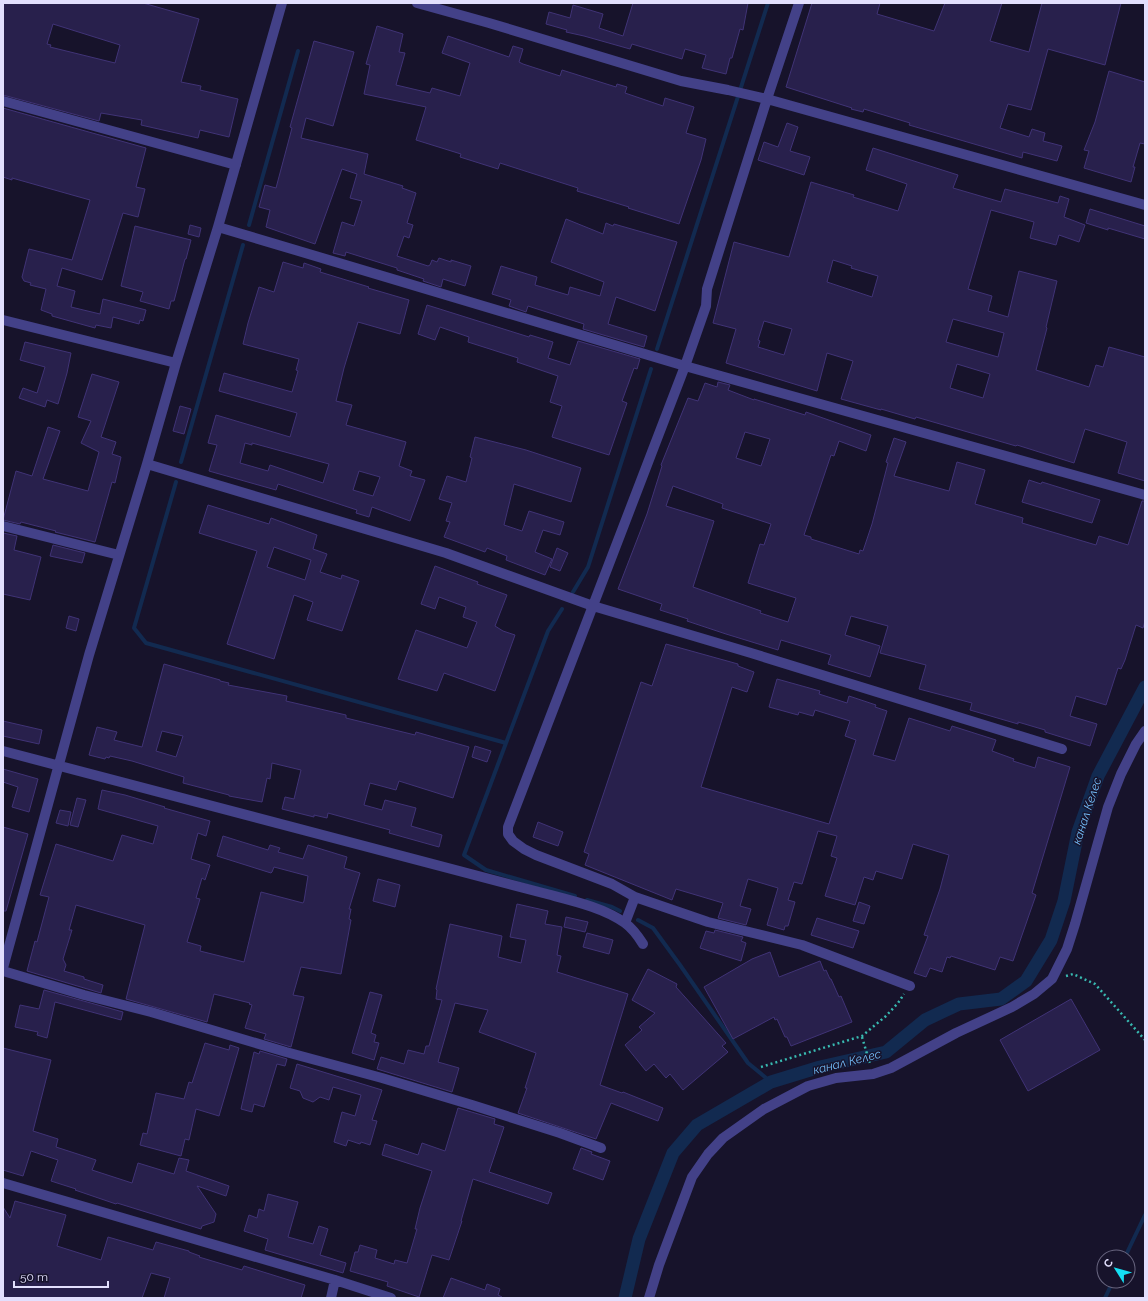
<svg xmlns="http://www.w3.org/2000/svg" width="1148" height="1301" font-family="Raleway,sans-serif">
<rect width="100%" height="100%" fill="#17132b"/>
<g fill="none" stroke-linecap="round" stroke-linejoin="round">
<!-- stream -->
<path stroke="#122a50" stroke-width="4" d="M249,225L298,51
M657,349L768,3
M181,462L243,245
M176,482L134,628L146,643L506,743
M573,592L588,567L651,369
M562,609L548,631L464,855L486,870L575,896
M587,900L612,907L620,911
M638,920L653,928L680,965L748,1063L771,1082
M1125,1257L1145,1215
M1105,1298L1113,1281"/>
<!-- canal -->
<path stroke="#122a50" stroke-width="13" d="M625,1298L639,1239L673,1153L697,1125L771,1082L820,1067L886,1052L925,1020L959,1004L1001,999L1026,981L1051,940L1064,901L1078,832L1098,776L1145,687"/>
</g>
<!-- building -->
<path fill="#28204c" stroke="#403376" fill-rule="evenodd" d="M3,3H143L199,19L181,82L201,86L200,90L238,99L229,137L200,130L198,138L141,125L142,120L101,113L99,121L3,95ZM53,24L120,45L115,63L50,47L51,45L47,44Z
M633,3H748L743,30L740,29L732,58H730L726,74L702,68L706,55L685,49L682,59L632,44L630,49L584,36L566,32L567,30L546,24L549,12L570,18L573,5L603,14L599,28L623,36Z
M812,3H880L877,14L934,31L945,3H1002L990,41L1029,52L1042,3H1121L1105,65L1048,49L1031,110L1008,104L1000,128L1029,137L1032,129L1045,133L1043,141L1062,146L1057,161L1023,152L1022,158L909,125L910,123L864,109L863,112L851,109L852,108L786,87Z
M377,26L403,34L399,52L405,53L396,85L430,93L432,88L460,96L470,63L442,53L448,36L509,57L513,46L523,49L519,62L523,64L560,76L562,70L616,87L617,84L627,87L625,93L663,106L665,98L694,107L686,133L706,139L701,160L679,224L628,208L629,207L577,191L578,188L500,163L498,169L460,157L461,154L416,140L426,107L364,94L370,65L366,64Z
M314,41L354,52L333,126L306,118L301,138L368,154L364,174L403,186L402,188L416,193L407,223L413,225L409,238L404,236L397,256L428,266L430,265L432,260L437,262L439,258L451,262V260L471,266L465,286L443,279L441,287L423,281L424,279L397,270V268L346,252L345,256L333,253L342,222L354,226L362,201L350,198L357,174L342,169L315,244L266,227L270,210L259,207L265,185L276,188L292,128L290,127Z
M1109,71L1145,82V144L1140,143L1133,167H1135L1131,182L1084,168L1089,151L1084,150L1095,122Z
M3,108L146,148L136,187L145,189L138,217L123,213L102,280L62,268L57,286L75,291L71,307L100,314L103,299L146,310L143,321L140,320L139,324L113,317L111,328L96,325L95,328L52,316V314L41,310L46,289L30,285L31,283L24,281L22,277L29,249L72,260L90,200L12,178V180L3,177Z
M787,123L798,127L790,151L810,157L804,175L758,160L764,142L778,147Z
M873,148L958,175L953,188L1001,202L1005,189L1058,203L1060,196L1069,199L1064,217L1085,225L1079,242L1059,235L1056,245L1030,238L1034,222L991,210L968,289L992,296L988,311L1008,317L1019,271L1057,281L1046,327L1047,328L1036,370L1089,387L1096,365L1103,367L1109,347L1145,357V481L1118,473L1127,442L1085,429L1074,463L1017,445L1016,446L916,417L915,419L881,409V410L841,399L853,361L827,353L817,391L726,363L736,329L713,323L734,242L789,257L811,182L854,195L853,197L898,211L907,184L866,170ZM833,260L852,266L851,268L878,276L872,297L827,282ZM953,319L1004,333L998,357L946,342ZM764,321L792,329L784,355L758,347L760,341L758,340ZM957,364L990,374L983,398L950,388Z
M1090,209L1145,226V239L1108,228V230L1086,223Z
M566,219L603,234L606,223L613,226L614,224L677,242L655,311L616,297L608,324L647,336L644,347L583,329L584,324L528,306L526,312L509,306L511,300L492,294L501,266L537,277L535,285L568,295L570,287L600,296L604,282L551,262Z
M190,225L201,228L199,237L188,234Z
M135,226L191,240L186,259H185L174,301H171L169,309L140,301L143,292L121,286Z
M283,262L303,268L304,263L321,269L320,272L369,287L368,288L409,300L400,334L358,322L344,368L336,401L352,405L346,425L406,442L399,466L412,471L410,476L425,480L410,521L372,507L369,517L356,513L357,510L278,484L276,490L209,471L217,445L208,443L216,415L290,437L297,413L219,391L224,373L292,392L298,371L296,370L299,359L243,344L248,323L259,287L274,292ZM245,443L252,445V443L329,464L323,483L270,465L268,471L240,463ZM359,471L380,477L373,496L353,490Z
M427,305L529,337L530,335L553,342L548,358L570,365L578,341L640,359L637,369L634,368L622,401L627,403L609,455L552,437L562,406L550,402L558,376L517,362L518,358L468,342L469,337L440,327L435,340L418,334Z
M25,342L71,353L67,373L58,404L47,400L45,407L19,398L23,388L37,393L45,367L20,360Z
M92,374L119,382L101,437L116,442L112,454L121,457L115,483L112,482L95,542L55,532L56,531L21,522L20,524L3,520L16,471L32,476L48,427L60,431L43,479L88,491L99,452L81,443L91,421L78,417Z
M718,382L730,385L728,390L754,400V399L805,415L806,412L871,435L866,451L839,441L834,456L831,455L804,535L811,537V539L859,554L860,550L863,551L872,524L888,463L886,462L894,438L906,442L894,476L949,491L957,462L985,470L975,504L1023,518L1022,523L1096,545L1099,536L1128,545L1142,501H1145V621L1143,628L1136,625L1125,660L1121,669L1118,668L1106,705L1076,696L1070,716L1097,724L1090,746L1045,732V730L1018,722V724L970,710L972,703L919,689L926,665L880,653L888,626L851,616L845,635L880,646L870,677L828,664L831,655L781,640L778,650L726,634L687,621L688,619L660,610L662,604L618,589L647,514L662,466L661,465L688,398L698,401L705,383L717,387ZM745,432L770,439L761,466L736,458ZM673,486L723,504L722,508L771,524L764,545L760,544L748,583L796,598L788,622L760,613L761,611L693,587L714,521L666,506Z
M180,406L191,409L184,434L173,431Z
M475,437L526,450L581,468L571,502L514,484L504,525L522,531L529,511L564,522L560,535L543,530L535,552L552,559L545,575L506,560L507,556L487,548L485,552L444,537L450,522L446,521L452,503L439,499L447,476L466,482L472,458L470,457Z
M1029,480L1041,484L1042,482L1100,500L1092,523L1022,502Z
M208,505L269,524L271,518L317,535L313,549L327,554L320,572L341,579L342,575L359,581L342,631L307,620L313,602L294,595L274,659L227,644L257,551L199,533ZM274,547L311,560L305,580L267,567Z
M3,533L17,536L14,550L41,557L30,600L3,594Z
M53,545L85,553L82,563L50,556Z
M557,548L568,553L560,571L550,567Z
M435,566L478,582L477,584L507,595L495,626L503,631L515,635L495,691L444,673L437,691L398,679L416,630L467,648L477,622L463,617L466,607L439,597L435,609L421,604Z
M69,616L79,619L76,631L66,628Z
M666,644L738,664V666L754,672L747,692L732,687L701,787L829,824L856,740L845,736L850,721L815,710L813,716L799,712L798,715L769,707L777,679L820,691L819,694L847,703L849,696L876,705L875,707L887,711L873,755L895,761L909,718L950,731L952,726L996,740L992,751L1014,759L1013,761L1035,768L1038,757L1070,767L1032,893L1036,895L1013,961L1000,957L995,970L951,956L950,958L947,957L942,972L930,968L926,977L914,973L928,936L924,935L940,889L949,855L913,844L902,879L876,871L873,880L864,877L855,905L825,896L837,858L831,856L837,836L818,831L802,884L794,882L788,900L795,902L788,926H785L784,930L767,925L778,888L748,879L740,906L751,909L746,925L718,918L723,903L676,889L672,900L585,865L589,854L584,852L641,682L652,686Z
M164,664L220,680V681L229,683L228,685L287,696L286,701L346,715V718L415,735L416,732L469,747L453,798L399,781L396,790L370,783L364,805L382,810L385,800L416,808L411,826L442,835L439,847L389,833L390,830L328,813L327,818L314,815V817L282,809L285,797L294,799L301,770L272,763L270,779L267,778L262,802L229,796V795L183,783L184,777L132,761L110,756L109,758L106,757L105,759L89,755L97,727L117,732L114,740L142,747ZM162,731L183,736L176,757L156,751Z
M3,721L42,730L39,744L3,736Z
M475,746L491,751L487,762L472,757Z
M3,769L38,779L29,812L12,807L18,787L3,782Z
M102,790L125,795L165,807L164,808L210,821L206,836L198,833L191,859L210,865L205,880L202,878L196,898L200,899L187,942L201,946L200,951L244,962L261,892L303,903L304,901L308,876L274,867L272,872L271,873L217,856L223,836L268,850L270,845L280,848L278,852L303,859L308,845L347,857L344,868L360,873L349,909H351L349,919L351,920L341,974L301,967L293,995L304,997L291,1047L264,1039L266,1034L245,1028L252,1005L249,1004L250,1003L214,994L207,1022L126,999L145,925L76,905L69,930H72L63,959L66,965L64,971L84,977V979L103,985L101,993L27,971L35,941L37,942L49,897L40,895L56,844L113,861L122,835L153,844L158,826L98,809Z
M77,798L86,800L78,827L70,825Z
M60,810L71,812L68,826L56,823Z
M538,822L563,832L558,846L533,837Z
M3,827L28,834L6,911H3Z
M378,879L400,885L395,907L373,901Z
M859,902L870,906L864,924L853,921Z
M517,904L548,911L545,924L562,927L557,955L561,956L557,972L628,994L600,1085L622,1093L623,1092L663,1108L658,1121L611,1103L596,1139L518,1113L527,1088H525L536,1053L479,1032L488,1010L455,1003L438,1062L459,1068L452,1092L377,1069L381,1057L404,1064L408,1050L424,1054L426,1046H429L442,1000L436,999L437,990L436,989L450,924L502,936L498,957L521,963L526,940L510,937Z
M566,917L588,922L585,932L564,927Z
M817,918L859,931L853,948L811,935Z
M715,930L743,937L741,941L746,943L741,961L700,948L706,931L714,933Z
M587,933L613,940L609,954L583,947Z
M770,952L779,977L820,961L824,971L826,970L830,979H831L839,997L841,996L852,1022L791,1046L787,1037H785L777,1019L775,1020L774,1017L733,1039L704,987L752,959Z
M648,969L677,984L676,987L726,1043L722,1046L728,1052L683,1090L670,1074L666,1078L654,1064L646,1071L625,1045L642,1030L639,1027L655,1013L632,1000Z
M44,990L123,1012L121,1020L55,1002L47,1038L37,1035L38,1032L15,1027L20,1005L39,1009Z
M370,992L382,995L371,1033L376,1035L374,1042L379,1043L374,1060L352,1053Z
M1071,999L1100,1050L1028,1091L1000,1040Z
M205,1043L229,1050L230,1045L239,1048L219,1116L196,1109L189,1140L185,1139L181,1156L140,1145L143,1133L147,1134L156,1093L184,1099L189,1082L192,1083Z
M3,1048L51,1060L33,1131L58,1139L56,1147L96,1160L92,1170L132,1183L138,1163L174,1174L179,1158L189,1160L186,1171L229,1186L226,1196L197,1186L216,1214L214,1222L202,1226L201,1229L117,1203L116,1204L75,1190L76,1189L51,1181L58,1160L31,1151L23,1176L3,1170Z
M260,1051L287,1059L285,1066L277,1064L264,1107L254,1104L252,1112L241,1109L254,1052L259,1054Z
M297,1064L382,1090L372,1120L377,1121L370,1145L361,1142L360,1144L348,1140L346,1146L334,1142L342,1112L355,1116L361,1095L333,1087L329,1100L320,1097L313,1102L303,1098L300,1091L290,1088Z
M458,1108L495,1119L494,1124L504,1127L489,1172L552,1193L548,1204L473,1179L461,1221H462L449,1260L432,1255L419,1297L387,1286L388,1282L350,1271L355,1252H358L360,1245L377,1250L375,1258L394,1264L395,1260L407,1263L417,1229H415L420,1208L432,1171L382,1155L385,1144L418,1155L422,1143L445,1151Z
M581,1148L592,1152L591,1154L610,1161L603,1180L573,1169Z
M268,1194L298,1202L288,1237L313,1244L319,1226L328,1229L320,1255L346,1263L343,1273L265,1250L268,1239L244,1231L249,1215L257,1218L259,1209L264,1211Z
M15,1201L66,1215L57,1246L101,1260L108,1237L153,1250L156,1242L189,1251V1252L200,1256L199,1257L242,1270L244,1266L305,1285L301,1298H164L170,1278L151,1273L142,1298H3V1207L10,1218Z
M451,1278L485,1290L487,1284L500,1289L498,1295L502,1297V1298H443Z"/>
<g fill="none" stroke-linecap="round" stroke-linejoin="round">
<!-- path -->
<path stroke="#38b9b0" stroke-width="2.5" stroke-dasharray="2 3" stroke-linecap="butt" d="M1066,976L1073,974L1095,984L1145,1040
M862,1037L870,1064
M761,1067L862,1036L886,1016L898,1003L904,994"/>
<!-- minor -->
<path stroke="#434188" stroke-width="10" d="M417,3L489,23L681,81L728,90L767,99L1145,205
M799,3L767,99L707,289L706,306L685,366L508,827V834L513,841L524,849L536,855L612,884L635,897L708,922L802,945L910,986
M3,101L236,165
M218,227L685,366L1145,495
M3,320L176,363
M147,464L446,553L593,606L751,653L1062,749
M3,526L119,555
M3,751L543,893C569,900 603,907 625,923C632,928 638,936 643,944
M625,923L635,897
M3,968L89,655L147,464L176,363L218,227L282,3
M3,971L84,995L151,1012L286,1052L382,1078L472,1105L560,1133L601,1148
M3,1183L335,1280L391,1298
M331,1298L335,1280
M649,1298L659,1265L692,1177L708,1154L723,1138L764,1109L808,1086L836,1078L873,1074L891,1068L956,1033L1012,1007L1034,994L1052,979L1067,949L1075,924L1108,807L1121,774L1136,744L1145,731"/>
</g>
<g text-anchor="middle" dominant-baseline="central" stroke-width="3" stroke-linejoin="round" paint-order="stroke">
<!-- water labels -->
<g font-size="12" font-style="italic" fill="#72bcf8" stroke="#17132b">
<text transform="translate(1087 811) rotate(-72)">канал Келес</text>
<text transform="translate(847 1062) rotate(-14)">канал Келес</text>
</g>
</g>
<!-- border -->
<rect width="1148" height="1301" fill="none" stroke="#e2dffd" stroke-width="8"/>
<!-- north arrow -->
<g transform="translate(1116 1269) rotate(307)"><circle r="19" fill="#17132b" stroke="#68657f"/>
<path d="M0-3L7 15L0 10L-7 15Z" fill="#15dff3"/>
<text y="-6" font-size="11" font-weight="bold" text-anchor="middle" fill="#e2dffd">С</text>
</g>
<!-- scale -->
<path d="M14 1281v6h94v-6" fill="none" stroke="#e2dffd" stroke-width="2"/>
<text x="20" y="1281" font-size="12" fill="#e2dffd" stroke="#17132b" stroke-width="3" paint-order="stroke">50 m</text>
</svg>
